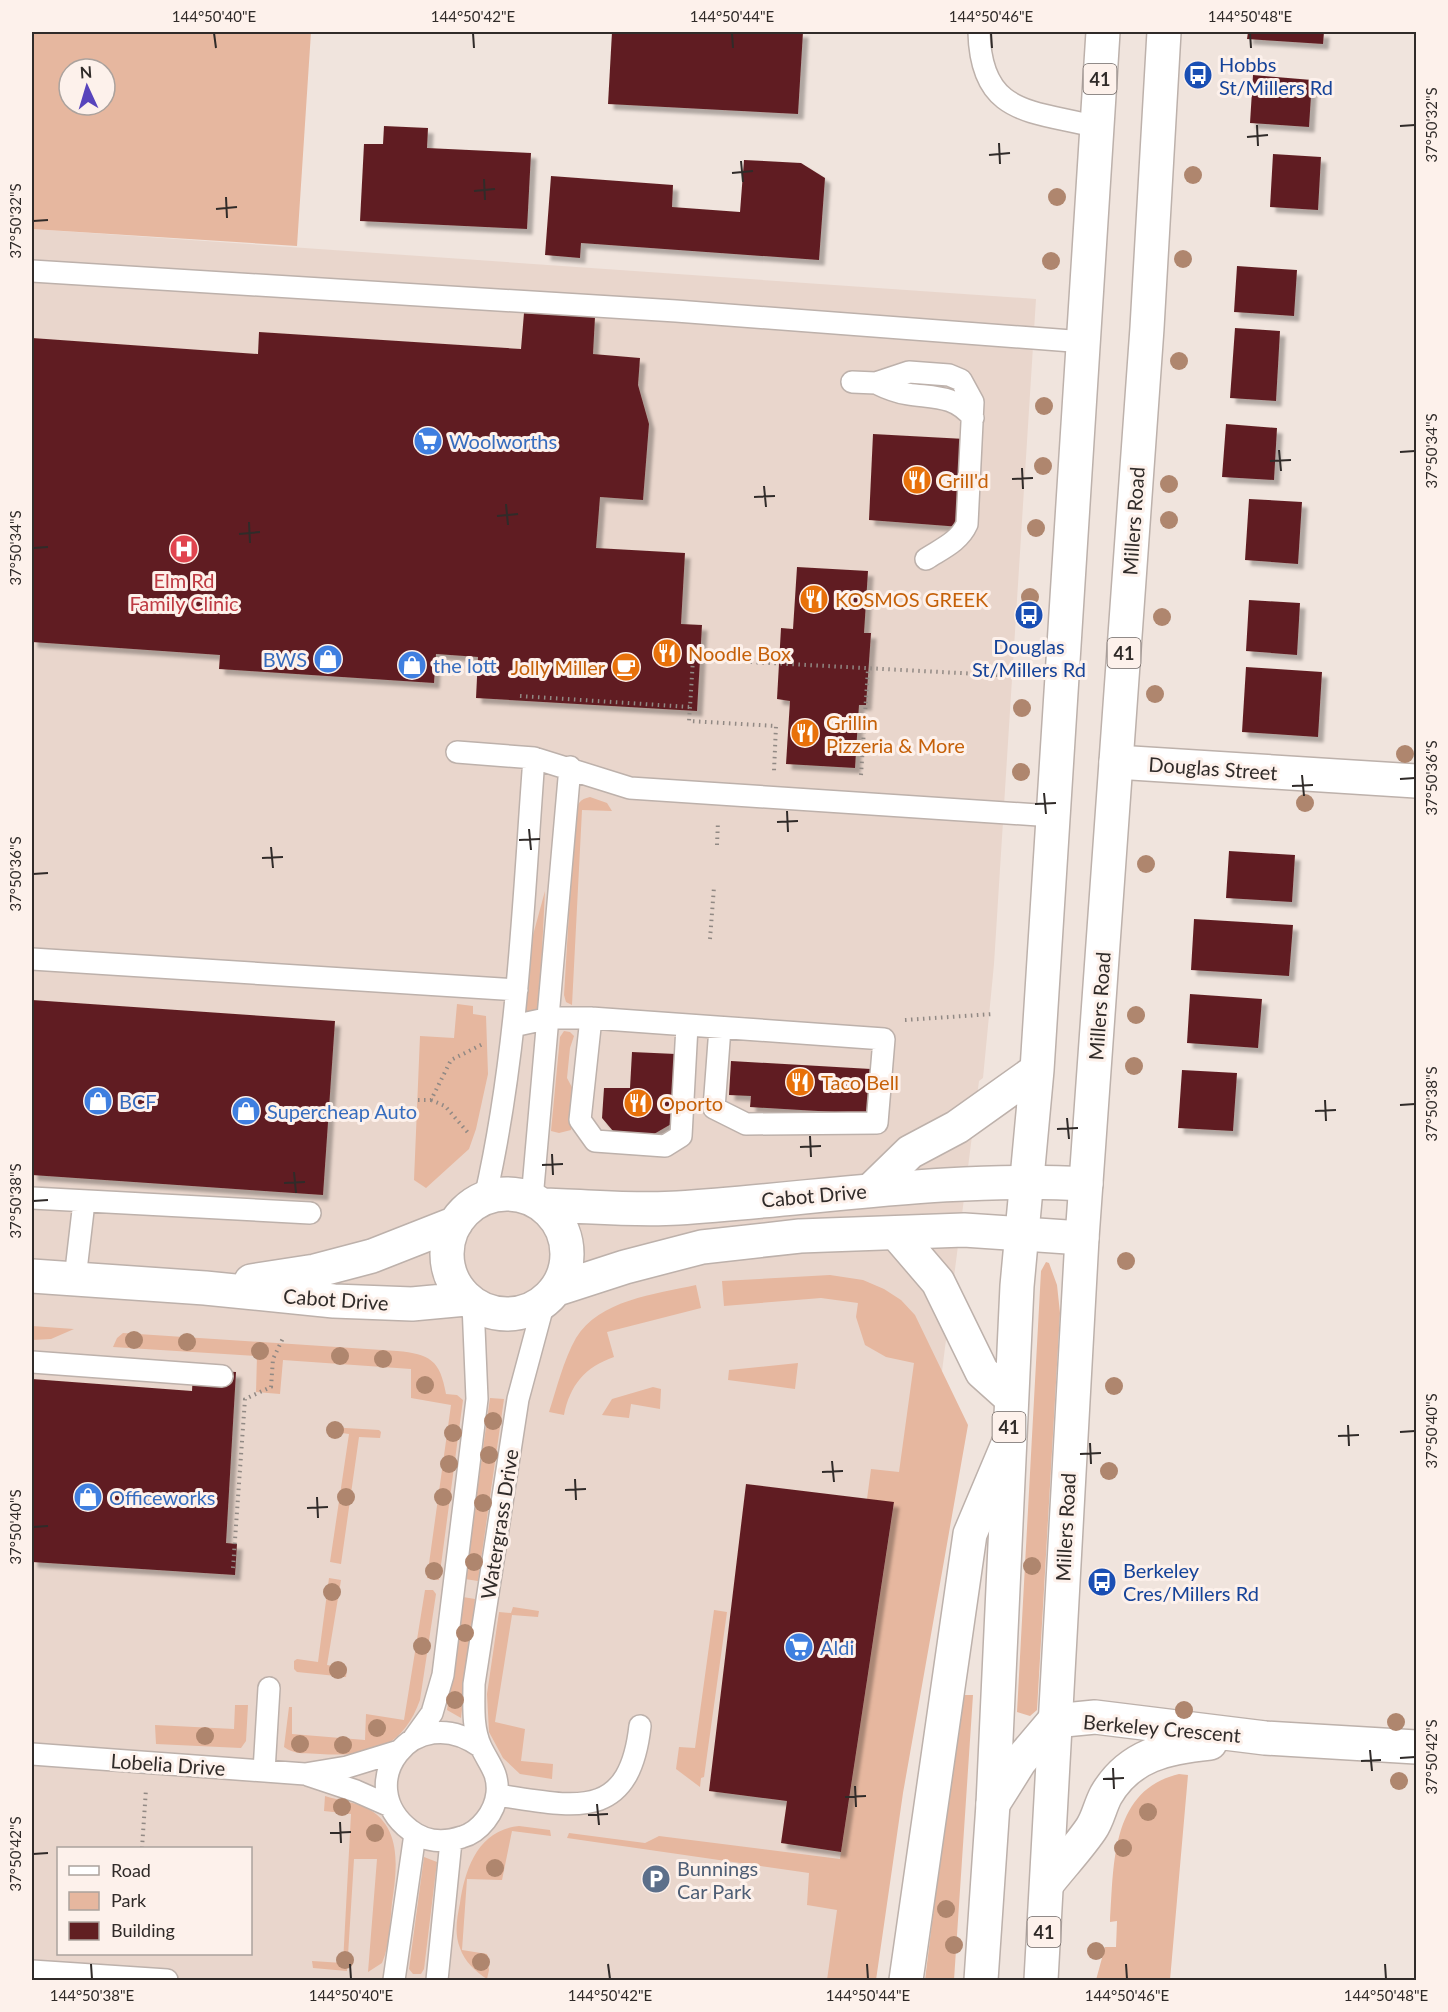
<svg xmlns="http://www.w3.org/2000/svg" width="1448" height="2012" font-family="Lato,sans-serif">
<defs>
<filter id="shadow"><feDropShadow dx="5.5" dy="5.5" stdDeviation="1.5" flood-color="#0004"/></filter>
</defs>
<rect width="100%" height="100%" fill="#f0e4dd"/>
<!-- built -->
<path fill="#e9d6cc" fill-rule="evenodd" d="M32,229L1036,299L994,964L983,1078L979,1081L934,1434L856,1980H32ZM58,1848H250V1954H58Z"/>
<!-- green -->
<path fill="#e6b79f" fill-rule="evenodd" d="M32,32H311L297,246L32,229ZM69,69H105V105H69Z
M590,797L607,803L612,811L582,810L572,1005L566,1002L564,995L575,813C577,804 580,799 590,797Z
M545,891L539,1011L525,1014L530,946Z
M457,1004L473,1006V1014L486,1016L488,1074L476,1129L469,1149L426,1188L414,1180L420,1036L454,1038Z
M564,1031L570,1032L574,1036L570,1048L567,1078L575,1093L571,1130L559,1133L551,1131L560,1037Z
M1046,1262L1049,1263L1057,1285L1060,1313L1037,1710L1030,1716L1017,1712L1041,1271Z
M830,1275L863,1280L884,1289L901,1300L915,1315L968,1425L903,1793L876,1980H827L837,1910L807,1905L809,1873L567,1838L569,1833L645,1843L659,1836L840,1859L894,1503L867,1499L871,1469L899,1472L914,1363L886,1357L865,1345L856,1317L858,1303L821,1298L724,1306L722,1281Z
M696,1285L701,1308L607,1332L614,1357C585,1367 570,1385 564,1415L549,1412C557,1388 563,1361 576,1338C599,1300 655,1294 696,1285Z
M32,1326L74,1329L51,1339L32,1340Z
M123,1333L397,1351C430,1354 440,1360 446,1394L457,1395L463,1400L439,1580L427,1578L451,1405L411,1398V1369L283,1360L280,1394L256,1392L257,1356L113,1347L117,1338Z
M798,1363L795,1389L728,1380L729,1370Z
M653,1387L661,1389L660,1409L631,1404L629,1418L602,1415L612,1399Z
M490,1398L504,1399L478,1581L465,1579Z
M329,1427L379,1430L381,1432L380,1438L359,1437L341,1564L330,1562L349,1434L328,1431Z
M329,1578L341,1580L327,1665L347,1668L346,1677L297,1672L294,1669V1661L297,1659L318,1662Z
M425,1590H433L436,1594L420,1700C402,1750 368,1757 320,1754C308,1753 294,1755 284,1747L289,1707H292V1734L365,1740L366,1714L404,1720Z
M463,1597L475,1599L461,1718L447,1710Z
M513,1607L539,1611L538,1617L512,1615L495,1722L525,1729L521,1761L553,1764L552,1779L520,1774L503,1758L489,1732L487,1694L499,1612L511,1613Z
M714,1610L727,1612L704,1777L701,1778L700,1787L676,1769L679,1747L695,1748Z
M960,1695H973L954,1980H925Z
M235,1705H248L246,1741L241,1748L156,1744L155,1725L234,1729Z
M1179,1774L1188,1775L1170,1980H1096L1105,1947H1116L1117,1921L1110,1922C1114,1866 1110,1790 1179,1774Z
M325,1796C338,1800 353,1802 365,1807C403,1826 397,1868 392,1903C390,1923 390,1945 382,1963L368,1972L377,1859H354L347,1971L313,1968L312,1961L343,1963L351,1814L324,1811Z
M519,1826L550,1830L551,1836L512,1831L502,1880L467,1879L462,1950L487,1954L489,1970L487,1979C476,1972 464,1961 460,1948C454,1933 457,1918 460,1903C465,1869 478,1830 519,1826Z
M424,1857L437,1862L424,1969L421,1974H413L409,1969Z"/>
<!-- building -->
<path fill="#611f22" filter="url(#shadow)" d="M612,32H803L798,114L608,104Z
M1248,32H1324L1323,44L1247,39Z
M1253,75L1312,80L1309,127L1250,123Z
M384,126L428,128L427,148L531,153L527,229L360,221L364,144H383Z
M1273,154L1321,157L1318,210L1270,207Z
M744,160L801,163L825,178L819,260L581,243L580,258L545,255L551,176L673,185L672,207L740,212Z
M1237,266L1297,270L1294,316L1234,312Z
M524,313L595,317L593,354L640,358L638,385L649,424L643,500L600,497L596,548L685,553L681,624L702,625L697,711L476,698L478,657L436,654L434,683L219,669L220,655L32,642V338L258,354L259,332L521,349Z
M1235,328L1280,331L1276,401L1230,398Z
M1226,424L1277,428L1274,480L1222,477Z
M873,434L965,439L961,527L869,520Z
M1249,499L1302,502L1298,564L1245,560Z
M797,567L868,571L864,633H871L866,705H859L855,768L786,764L790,701L777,699L781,628L793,629Z
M1249,600L1300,603L1297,655L1246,651Z
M1246,667L1322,672L1318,737L1242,732Z
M1229,851L1295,855L1292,902L1226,898Z
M1194,919L1293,925L1289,976L1191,970Z
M1190,994L1262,999L1258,1048L1187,1043Z
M32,1000L335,1021L323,1195L32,1175Z
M632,1052L676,1054L673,1123L654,1134L613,1131L602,1118L604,1088H630Z
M731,1061L871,1069L869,1114L750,1107L751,1096L729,1095Z
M1182,1070L1237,1073L1233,1131L1178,1128Z
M193,1370L236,1372L226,1543L237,1544L235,1575L32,1562V1379L192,1391Z
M746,1484L894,1502L841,1852L781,1843L787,1801L709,1791Z"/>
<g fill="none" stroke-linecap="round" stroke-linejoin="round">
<!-- service casing -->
<g stroke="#bdb1ab" stroke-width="24">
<path id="service" d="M979,32C981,116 1031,110 1097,127
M32,271L676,311L1085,342
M852,382L876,383L909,372L949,375L961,380L973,402L967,524C959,542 941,549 926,559
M876,383C886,388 896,392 908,394C934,398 955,395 973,418
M457,752L534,758L630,788L1053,816
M32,959L517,990
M591,1018L580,1120L595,1141L665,1146L681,1136L687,1026
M513,1026L550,1018H591L884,1039L877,1123L746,1124L714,1108L720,1028
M32,1198L310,1213
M485,1198C518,1054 523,905 534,758
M532,1199L570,767
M75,1279L84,1202
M32,1362L222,1376
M414,1738L432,1713L443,1675L477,1399L473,1304
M481,1747C413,1698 351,1785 410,1830C425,1842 444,1843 462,1837C480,1832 495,1812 497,1793C499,1773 489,1764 481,1747C472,1728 474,1705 474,1684L518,1399L544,1302
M32,1754L305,1774L347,1767L399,1751
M264,1771L269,1688
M308,1775L356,1791L390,1806
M497,1795C573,1806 629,1824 640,1726
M32,1971L167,1980
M394,1980L415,1834
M437,1980L451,1841"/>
</g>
<!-- minor casing -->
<g stroke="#bdb1ab" stroke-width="36">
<path id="minor" d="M1116,762L1416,781
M447 1254a60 60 0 1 1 120 0a60 60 0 1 1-120 0Z
M542,1205C587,1206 634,1211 678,1208C815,1199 949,1176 1086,1184
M32,1276L205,1288L334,1301L412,1304L466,1299
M251,1281L315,1271L372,1256L456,1223
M557,1289L625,1267L702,1247L800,1236L964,1230L1082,1238
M993,1804L1020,1761L1054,1721L1095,1717L1265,1738L1416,1747
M1047,1884C1061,1866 1078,1848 1091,1829C1098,1819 1100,1806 1106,1795C1129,1755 1168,1747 1210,1743
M906,1980L970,1534L1008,1444"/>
</g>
<!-- primary casing -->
<g stroke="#bdb1ab" stroke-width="36">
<path id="primary" d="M872,1189L910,1152L957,1127L1037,1070
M896,1233L938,1282L982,1372L1011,1398
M981,1980L993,1804L1017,1286L1037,1070L1103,32
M1041,1980L1082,1238L1147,328L1164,32"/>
</g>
<!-- path -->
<path stroke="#918984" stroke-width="4" stroke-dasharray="1.5 4.5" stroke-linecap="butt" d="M520,696L690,707L693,659L1017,676
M690,707L689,721L776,726L774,771
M861,775L868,669
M717,845L718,821
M710,939L714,887
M905,1020L993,1014
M418,1100H431L451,1060L483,1044
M431,1100L445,1106L470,1135
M233,1568L245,1399L271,1387L273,1359L284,1336
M142,1848L146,1789"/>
<!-- service -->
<use href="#service" stroke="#fff" stroke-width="21"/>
<!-- minor -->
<use href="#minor" stroke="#fff" stroke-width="33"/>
<!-- primary -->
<use href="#primary" stroke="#fff" stroke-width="33"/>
</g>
<!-- trees -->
<g fill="#af866e">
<circle cx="1193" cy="175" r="9"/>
<circle cx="1057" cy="197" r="9"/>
<circle cx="1183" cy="259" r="9"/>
<circle cx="1051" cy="261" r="9"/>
<circle cx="1179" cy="361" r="9"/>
<circle cx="1044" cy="406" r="9"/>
<circle cx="1043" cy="466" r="9"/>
<circle cx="1169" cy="484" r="9"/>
<circle cx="1169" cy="520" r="9"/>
<circle cx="1036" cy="528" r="9"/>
<circle cx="1030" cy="597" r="9"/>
<circle cx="1162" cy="617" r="9"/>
<circle cx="1155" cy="694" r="9"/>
<circle cx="1022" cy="708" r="9"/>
<circle cx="1405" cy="754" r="9"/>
<circle cx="1021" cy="772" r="9"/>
<circle cx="1305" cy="803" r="9"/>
<circle cx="1146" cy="864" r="9"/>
<circle cx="1136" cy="1015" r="9"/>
<circle cx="1134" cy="1066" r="9"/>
<circle cx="1126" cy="1261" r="9"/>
<circle cx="134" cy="1340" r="9"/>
<circle cx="187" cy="1342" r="9"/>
<circle cx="260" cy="1351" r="9"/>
<circle cx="340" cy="1356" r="9"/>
<circle cx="383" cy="1359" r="9"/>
<circle cx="425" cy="1385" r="9"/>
<circle cx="1114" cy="1386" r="9"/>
<circle cx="493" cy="1421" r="9"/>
<circle cx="335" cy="1430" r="9"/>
<circle cx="453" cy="1433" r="9"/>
<circle cx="489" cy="1455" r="9"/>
<circle cx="449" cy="1464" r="9"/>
<circle cx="1109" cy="1471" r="9"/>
<circle cx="346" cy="1497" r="9"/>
<circle cx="443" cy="1497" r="9"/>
<circle cx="483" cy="1503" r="9"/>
<circle cx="474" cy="1562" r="9"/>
<circle cx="1032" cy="1566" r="9"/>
<circle cx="434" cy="1571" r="9"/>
<circle cx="332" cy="1592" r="9"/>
<circle cx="465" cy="1633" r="9"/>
<circle cx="422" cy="1646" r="9"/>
<circle cx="338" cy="1670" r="9"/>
<circle cx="455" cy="1700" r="9"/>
<circle cx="1184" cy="1710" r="9"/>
<circle cx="1396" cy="1722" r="9"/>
<circle cx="377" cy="1728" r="9"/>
<circle cx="205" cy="1736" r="9"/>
<circle cx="300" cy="1744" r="9"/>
<circle cx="343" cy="1745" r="9"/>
<circle cx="1399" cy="1781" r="9"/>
<circle cx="342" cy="1807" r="9"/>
<circle cx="1148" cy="1812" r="9"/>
<circle cx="375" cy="1833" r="9"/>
<circle cx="1123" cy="1848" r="9"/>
<circle cx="495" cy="1868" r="9"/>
<circle cx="946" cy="1909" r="9"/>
<circle cx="954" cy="1945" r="9"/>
<circle cx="1096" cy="1951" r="9"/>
<circle cx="345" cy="1960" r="9"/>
<circle cx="481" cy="1962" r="9"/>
</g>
<!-- ticks -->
<path fill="none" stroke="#302b29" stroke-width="2" d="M214,33L216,48M473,33L474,48M732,33L733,48M991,33L992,48M1250,33L1251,48M1257,125L1258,146M1400,126L1415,125M1247,137L1268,135M999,143L1000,164M989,155L1010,153M741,161L743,182M732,173L753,171M484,179L485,200M474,191L495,189M226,197L227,218M216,209L237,207M33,221L48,220M1279,450L1281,471M1400,452L1415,451M1270,461L1291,460M1022,468L1023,489M1012,479L1033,478M764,486L766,507M754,497L775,496M506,504L508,525M497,516L518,514M249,522L250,543M239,534L260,532M33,548L48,547M1302,775L1304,796M1400,779L1415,778M1292,786L1313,785M1044,793L1046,814M1035,804L1056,803M787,811L788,832M777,822L798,821M529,829L531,850M519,840L540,839M271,847L273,868M262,858L283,857M33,874L48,873M1325,1100L1326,1121M1400,1105L1415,1104M1315,1111L1336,1110M1067,1118L1069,1139M1057,1129L1078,1128M810,1136L811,1157M800,1147L821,1146M552,1154L553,1175M542,1165L563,1164M294,1172L296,1193M284,1183L305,1182M33,1201L48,1200M1348,1425L1349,1446M1400,1432L1415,1431M1338,1436L1359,1435M1090,1443L1091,1464M1080,1454L1101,1453M832,1461L834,1482M822,1472L843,1471M575,1479L576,1500M565,1490L586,1489M317,1497L318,1518M307,1508L328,1507M33,1527L48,1526M1370,1750L1372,1771M1400,1758L1415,1757M1361,1761L1381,1760M1113,1768L1114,1789M1103,1779L1124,1778M855,1786L856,1807M845,1797L866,1796M597,1804L599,1825M588,1815L608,1814M340,1822L341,1843M330,1833L351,1832M33,1854L48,1853M91,1964L92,1979M350,1964L351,1979M608,1964L610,1979M867,1964L868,1979M1126,1964L1127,1979M1385,1964L1386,1979"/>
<!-- icons -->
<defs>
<g id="bus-disc" transform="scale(1.5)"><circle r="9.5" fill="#1a4fb4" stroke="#fdf1eb"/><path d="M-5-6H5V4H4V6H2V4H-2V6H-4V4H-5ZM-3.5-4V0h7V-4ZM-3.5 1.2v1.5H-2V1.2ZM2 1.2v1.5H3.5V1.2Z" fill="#fff"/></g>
<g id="supermarket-disc" transform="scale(1.5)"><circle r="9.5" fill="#3f7fe0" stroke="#fdf1eb"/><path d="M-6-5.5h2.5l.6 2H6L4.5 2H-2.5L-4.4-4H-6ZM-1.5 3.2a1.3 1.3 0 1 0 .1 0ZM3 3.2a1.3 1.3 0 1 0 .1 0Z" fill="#fff"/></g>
<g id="restaurant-disc" transform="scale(1.5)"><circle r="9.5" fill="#e8710a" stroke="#fdf1eb"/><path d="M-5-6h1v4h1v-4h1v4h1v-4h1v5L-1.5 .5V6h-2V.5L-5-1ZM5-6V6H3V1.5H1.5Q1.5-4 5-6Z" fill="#fff"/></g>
<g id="hospital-disc" transform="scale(1.5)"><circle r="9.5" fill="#e0444e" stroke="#fdf1eb"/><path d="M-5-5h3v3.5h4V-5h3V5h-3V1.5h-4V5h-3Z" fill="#fff"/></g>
<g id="shop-disc" transform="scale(1.5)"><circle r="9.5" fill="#3f7fe0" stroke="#fdf1eb"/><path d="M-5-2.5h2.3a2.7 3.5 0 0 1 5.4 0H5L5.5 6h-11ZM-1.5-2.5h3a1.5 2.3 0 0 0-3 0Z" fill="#fff"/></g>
<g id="cafe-disc" transform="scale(1.5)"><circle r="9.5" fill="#e8710a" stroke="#fdf1eb"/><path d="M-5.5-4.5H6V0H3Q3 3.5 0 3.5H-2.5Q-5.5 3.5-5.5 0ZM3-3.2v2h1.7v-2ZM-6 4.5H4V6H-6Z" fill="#fff"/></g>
<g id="parking-disc" transform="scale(1.5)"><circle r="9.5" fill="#5c6f8a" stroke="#fdf1eb"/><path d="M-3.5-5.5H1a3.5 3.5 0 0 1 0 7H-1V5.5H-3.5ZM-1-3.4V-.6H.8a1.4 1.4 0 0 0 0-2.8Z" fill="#fff"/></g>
</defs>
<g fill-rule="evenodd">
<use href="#bus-disc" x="1198" y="75"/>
<use href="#supermarket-disc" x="428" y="441"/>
<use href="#restaurant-disc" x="917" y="480"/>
<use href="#hospital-disc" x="184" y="549"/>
<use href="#restaurant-disc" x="814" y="599"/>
<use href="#bus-disc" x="1029" y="615"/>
<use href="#restaurant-disc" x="667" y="653"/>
<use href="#shop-disc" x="328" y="659"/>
<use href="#shop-disc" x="412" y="665"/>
<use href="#cafe-disc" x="626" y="667"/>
<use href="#restaurant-disc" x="805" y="733"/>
<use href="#restaurant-disc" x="800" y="1082"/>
<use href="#shop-disc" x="98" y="1101"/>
<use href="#restaurant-disc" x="638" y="1103"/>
<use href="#shop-disc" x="246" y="1111"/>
<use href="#shop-disc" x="88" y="1497"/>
<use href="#bus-disc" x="1102" y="1582"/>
<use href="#supermarket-disc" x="799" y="1647"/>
<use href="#parking-disc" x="656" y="1879"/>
</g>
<g text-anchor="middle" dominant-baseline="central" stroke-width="6" stroke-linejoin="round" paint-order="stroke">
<!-- shield labels -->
<g fill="#fdf1eb" stroke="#6e6663" stroke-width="1.5">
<rect x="1083.5" y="64" width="33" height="30" rx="4.5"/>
<rect x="1107.5" y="638" width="33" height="30" rx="4.5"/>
<rect x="992.5" y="1412" width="33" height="30" rx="4.5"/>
<rect x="1027.5" y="1917" width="33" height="30" rx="4.5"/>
</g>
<g font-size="18" font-weight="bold" fill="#302b29">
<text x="1100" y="79">41</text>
<text x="1124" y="653">41</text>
<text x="1009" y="1427">41</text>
<text x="1044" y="1932">41</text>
</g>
<!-- transit labels -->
<g font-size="20" fill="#164399" stroke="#fdf1eb" text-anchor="start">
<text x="1219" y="64">Hobbs<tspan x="1219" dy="23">St/Millers Rd</tspan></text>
<text x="1029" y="646" text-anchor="middle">Douglas<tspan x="1029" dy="23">St/Millers Rd</tspan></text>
<text x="1123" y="1570">Berkeley<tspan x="1123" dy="23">Cres/Millers Rd</tspan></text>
</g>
<!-- shop labels -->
<g font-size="20" fill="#366cbe" stroke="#fdf1eb" text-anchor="start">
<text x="449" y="441">Woolworths</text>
<text x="307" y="659" text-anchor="end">BWS</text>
<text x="433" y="665">the lott</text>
<text x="119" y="1101">BCF</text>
<text x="267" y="1111">Supercheap Auto</text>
<text x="109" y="1497">Officeworks</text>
<text x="820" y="1647">Aldi</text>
</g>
<!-- food labels -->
<g font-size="20" fill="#c56008" stroke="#fdf1eb" text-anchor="start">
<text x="938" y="480">Grill'd</text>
<text x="835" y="599">KOSMOS GREEK</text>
<text x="688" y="653">Noodle Box</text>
<text x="605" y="667" text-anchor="end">Jolly Miller</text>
<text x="826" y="722">Grillin<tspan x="826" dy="23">Pizzeria &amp; More</tspan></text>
<text x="821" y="1082">Taco Bell</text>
<text x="659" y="1103">Oporto</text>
</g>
<!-- street labels -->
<g font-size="20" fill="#302b29" stroke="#fdf1eb">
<text transform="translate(1133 521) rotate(-86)">Millers Road</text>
<text transform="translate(1213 768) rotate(4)">Douglas Street</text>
<text transform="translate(1099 1006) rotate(-86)">Millers Road</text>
<text transform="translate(814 1195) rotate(-5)">Cabot Drive</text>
<text transform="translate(336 1299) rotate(4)">Cabot Drive</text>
<text transform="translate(499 1524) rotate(-81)">Watergrass Drive</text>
<text transform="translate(1065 1527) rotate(-87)">Millers Road</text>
<text transform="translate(1162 1728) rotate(5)">Berkeley Crescent</text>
<text transform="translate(168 1764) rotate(4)">Lobelia Drive</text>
</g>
<!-- health labels -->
<g font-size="20" fill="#be3a42" stroke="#fdf1eb">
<text x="184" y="580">Elm Rd<tspan x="184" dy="23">Family Clinic</tspan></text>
</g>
<!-- service labels -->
<g font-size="20" fill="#4e5e75" stroke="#fdf1eb" text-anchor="start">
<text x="677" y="1868">Bunnings<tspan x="677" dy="23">Car Park</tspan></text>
</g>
</g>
<!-- border -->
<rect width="1448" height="2012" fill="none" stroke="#fdf1eb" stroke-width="66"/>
<!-- legend -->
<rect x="57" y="1847" width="195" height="108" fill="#fdf1eb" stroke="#aba29d" stroke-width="1.5"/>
<rect x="69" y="1866" width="30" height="9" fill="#ffffff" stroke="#aba29d" stroke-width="1.5"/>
<text x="111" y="1877" font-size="18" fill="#302b29">Road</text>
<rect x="69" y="1892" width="30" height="18" fill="#e6b79f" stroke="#aba29d" stroke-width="1.5"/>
<text x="111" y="1907" font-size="18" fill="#302b29">Park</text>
<rect x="69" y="1922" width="30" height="18" fill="#611f22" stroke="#aba29d" stroke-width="1.5"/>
<text x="111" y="1937" font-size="18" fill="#302b29">Building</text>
<!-- north arrow -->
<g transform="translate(87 87) rotate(356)"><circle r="28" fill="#fdf1eb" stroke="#aba29d" stroke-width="1.5"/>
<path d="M0-4.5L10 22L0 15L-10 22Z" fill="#5844bc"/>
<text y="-9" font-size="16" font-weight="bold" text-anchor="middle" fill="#302b29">N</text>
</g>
<rect x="33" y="33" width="1382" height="1946" fill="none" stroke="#302b29" stroke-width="2"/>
<g font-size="15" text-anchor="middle" fill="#302b29">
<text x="214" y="22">144°50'40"E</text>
<text x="473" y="22">144°50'42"E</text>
<text x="732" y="22">144°50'44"E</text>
<text x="991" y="22">144°50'46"E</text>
<text x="1250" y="22">144°50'48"E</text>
<text transform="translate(1432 125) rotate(-90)" y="5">37°50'32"S</text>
<text transform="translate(16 221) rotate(-90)" y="5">37°50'32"S</text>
<text transform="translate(1432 451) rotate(-90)" y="5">37°50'34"S</text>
<text transform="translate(16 548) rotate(-90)" y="5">37°50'34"S</text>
<text transform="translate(1432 778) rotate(-90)" y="5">37°50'36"S</text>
<text transform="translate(16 874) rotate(-90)" y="5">37°50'36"S</text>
<text transform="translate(1432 1104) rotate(-90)" y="5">37°50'38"S</text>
<text transform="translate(16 1201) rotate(-90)" y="5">37°50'38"S</text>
<text transform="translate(1432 1431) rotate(-90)" y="5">37°50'40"S</text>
<text transform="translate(16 1527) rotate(-90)" y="5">37°50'40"S</text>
<text transform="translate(1432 1757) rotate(-90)" y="5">37°50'42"S</text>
<text transform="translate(16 1854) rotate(-90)" y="5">37°50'42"S</text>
<text x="92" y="2001">144°50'38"E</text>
<text x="351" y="2001">144°50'40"E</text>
<text x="610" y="2001">144°50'42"E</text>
<text x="868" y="2001">144°50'44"E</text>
<text x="1127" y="2001">144°50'46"E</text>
<text x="1386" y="2001">144°50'48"E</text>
</g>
</svg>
